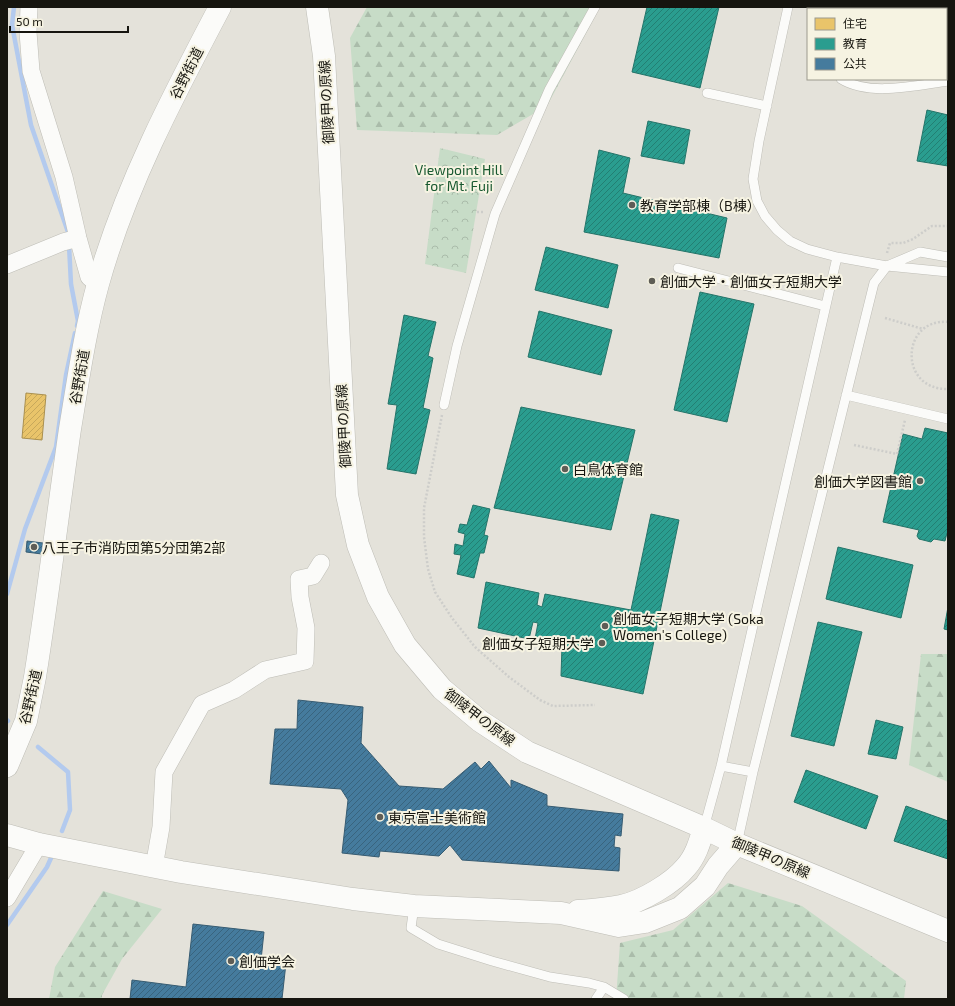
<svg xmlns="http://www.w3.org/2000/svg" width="955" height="1006" font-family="'Exo 2','Noto Sans JP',sans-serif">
<defs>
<pattern id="forest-firs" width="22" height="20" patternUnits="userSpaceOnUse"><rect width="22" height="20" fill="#c7dcc7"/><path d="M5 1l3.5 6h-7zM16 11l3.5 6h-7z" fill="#aabcaa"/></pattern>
<pattern id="park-crowns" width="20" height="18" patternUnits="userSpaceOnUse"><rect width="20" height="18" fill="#c7dcc7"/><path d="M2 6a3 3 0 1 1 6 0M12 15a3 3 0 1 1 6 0" fill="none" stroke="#aabcaa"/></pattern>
<pattern id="homes-hatch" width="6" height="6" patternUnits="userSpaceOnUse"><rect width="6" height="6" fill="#e9c46a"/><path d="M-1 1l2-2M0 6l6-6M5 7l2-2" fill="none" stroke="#c7a85b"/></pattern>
<pattern id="schools-hatch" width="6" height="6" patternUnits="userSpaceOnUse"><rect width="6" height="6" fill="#2a9d8f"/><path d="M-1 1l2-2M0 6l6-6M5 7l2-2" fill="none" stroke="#237f73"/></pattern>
<pattern id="public-hatch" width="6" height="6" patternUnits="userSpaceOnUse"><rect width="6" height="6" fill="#457b9d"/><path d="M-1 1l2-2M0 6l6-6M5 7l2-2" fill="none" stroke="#39647e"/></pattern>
</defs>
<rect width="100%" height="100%" fill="#e4e2da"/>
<!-- forest -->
<path fill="url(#forest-firs)" d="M367,7H600L547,106L497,135L357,130L350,38Z
M921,654H948V782L909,765Z
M728,883L802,906L906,981L904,999H616L620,943L673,930Z
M103,891L162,909L122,959L102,995V999H49L55,967Z"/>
<!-- park -->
<path fill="url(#park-crowns)" d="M440,148L485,159L466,273L425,264Z"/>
<!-- homes -->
<path fill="url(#homes-hatch)" stroke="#aa904f" d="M26,393L46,395L42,440L22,438Z"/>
<!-- schools -->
<path fill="url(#schools-hatch)" stroke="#247469" d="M647,7H719L700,88L632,72Z
M946,21H948V53H946Z
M927,110L948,115V166L917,161Z
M648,121L690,130L684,164L641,156Z
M599,150L630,158L623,193L727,218L719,258L584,232Z
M546,247L618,265L608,308L535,290Z
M700,292L754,304L727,422L674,410Z
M539,311L612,330L601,375L528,357Z
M404,315L436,322L428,356L433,358L423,408L430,410L416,474L387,469L397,405L388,404Z
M521,407L635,430L611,530L494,508Z
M925,428L948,433V534L947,533L945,541L934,539L931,542L919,539L917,536L919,530L883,522L903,434L922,439Z
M473,505L490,509L484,535L488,536L484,553H480L474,578L457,574L461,555L454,554L455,544L463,546L465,534L458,532L460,524L467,525Z
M651,514L679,520L643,694L561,676L562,646L535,639L538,623L533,622L529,639L478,628L486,582L539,593L537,605L542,607L545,594L631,610Z
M838,547L913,565L901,618L826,599Z
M948,607V630L944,629Z
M818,622L862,632L834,746L791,736Z
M876,720L903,727L896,759L868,754Z
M806,770L878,796L866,829L794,802Z
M906,806L948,821V859L894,841Z"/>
<!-- public -->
<path fill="url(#public-hatch)" stroke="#375c72" d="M27,541L43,543L42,554L26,552Z
M298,700L363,707L361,743L399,786L443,789L475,762L481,769L489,761L511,788V780L547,795V806L623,814L621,836L615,835L614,847L620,848L619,871L462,860L450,845L439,856L380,851L379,857L342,853L348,800L341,789L270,784L275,729H297Z
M193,924L264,932L261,960L286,963L282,999H130L132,980L186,987Z"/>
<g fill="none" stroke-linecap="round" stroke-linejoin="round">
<!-- stream -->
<path stroke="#b3caee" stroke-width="4.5" d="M14,7L12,25L31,125L68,232V237
M69,245L71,284L78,321L77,326
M7,594L25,529L56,447L66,375L75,333
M7,720L8,721
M38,747L68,772L70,810L62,831
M7,925L47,867L51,858"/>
<!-- lane casing -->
<g stroke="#bebdb6" stroke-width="10">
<path id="lane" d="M788,7L759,141L753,179L757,201L765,216L777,230L790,241L807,249L837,257L887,266L948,272
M815,7V9
M946,60L948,59
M841,79C870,97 917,85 948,81
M707,93L767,106
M678,268L825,306
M846,395L948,419
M444,405L457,346L495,214L549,90L595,7
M721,766L753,772
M704,828L721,766L837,257
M737,844L753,772L874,283L887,266L920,252L948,257
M414,906L411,928L438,944L492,961L550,977L589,983L604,987L624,999
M596,999L604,987"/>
</g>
<!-- street casing -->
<g stroke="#bebdb6" stroke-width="18">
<path id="street" d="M29,7L28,32L31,71L64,177L78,238L89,277L98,285
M7,265L63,242L78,238
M154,867L161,827L164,772L202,704L234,690L265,670L305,661L306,628L300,597L299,579L313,576L321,563
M7,898L39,844"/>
</g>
<!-- secondary casing -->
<g stroke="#bebdb6" stroke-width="23">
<path id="secondary" d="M317,7L324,56L347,495L358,545L378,597L405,645L442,689L480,721L527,752L704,828L737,844L948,931
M7,766L26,721L35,677C48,595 58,512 70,429C78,381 85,331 98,284C125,187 173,96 220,7
M7,835L39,844L181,872L353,899L414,906L561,913L619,926L645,922L680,908L705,886L718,866L737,844
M578,911C592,910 607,909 621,906C641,902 673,883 686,867C696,856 700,841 704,828"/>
</g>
<!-- path -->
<path stroke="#cdcdca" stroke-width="2.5" stroke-dasharray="2 2" stroke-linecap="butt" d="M477,212H484
M887,253L890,243H903L913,239L932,226H948
M885,318L923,329
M948,322C901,318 898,390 948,389
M442,415L424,508V537L428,569L435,592L452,618L475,647L509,677L540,700L553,706L595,705
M854,445L897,454L905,420"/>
<!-- lane -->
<use href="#lane" stroke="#fbfbf9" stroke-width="9"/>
<!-- street -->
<use href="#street" stroke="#fbfbf9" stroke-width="17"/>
<!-- secondary -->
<use href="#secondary" stroke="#fbfbf9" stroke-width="22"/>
</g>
<!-- markers -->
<g fill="#5e5d56" stroke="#f6f3e2" stroke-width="1.5">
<circle cx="632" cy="205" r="4"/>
<circle cx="652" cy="281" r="4"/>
<circle cx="565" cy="469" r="4"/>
<circle cx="920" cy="481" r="4"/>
<circle cx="34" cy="547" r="4"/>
<circle cx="605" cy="626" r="4"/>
<circle cx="602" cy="643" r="4"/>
<circle cx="380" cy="817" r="4"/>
<circle cx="231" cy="961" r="4"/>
</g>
<g text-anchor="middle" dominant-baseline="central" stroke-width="4" stroke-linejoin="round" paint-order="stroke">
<!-- street labels -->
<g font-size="14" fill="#16150f" stroke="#f6f3e2">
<text transform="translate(186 73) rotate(-63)">谷野街道</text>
<text transform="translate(326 102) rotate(-93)">御陵甲の原線</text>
<text transform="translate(79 377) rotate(-80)">谷野街道</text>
<text transform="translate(343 426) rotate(-93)">御陵甲の原線</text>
<text transform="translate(30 697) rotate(-77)">谷野街道</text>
<text transform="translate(480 717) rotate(37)">御陵甲の原線</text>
<text transform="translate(771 857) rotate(23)">御陵甲の原線</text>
</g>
<!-- park labels -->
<g font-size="14" fill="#17582f" stroke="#f6f3e2">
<text x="459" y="169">Viewpoint Hill<tspan x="459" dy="16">for Mt. Fuji</tspan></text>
</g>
<!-- poi labels -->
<g font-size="14" fill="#16150f" stroke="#f6f3e2" text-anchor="start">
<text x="640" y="205">教育学部棟（B棟）</text>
<text x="660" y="281">創価大学・創価女子短期大学</text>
<text x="573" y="469">白鳥体育館</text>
<text x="912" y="481" text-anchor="end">創価大学図書館</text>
<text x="42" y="547">八王子市消防団第5分団第2部</text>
<text x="613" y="618">創価女子短期大学 (Soka<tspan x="613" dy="16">Women's College)</tspan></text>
<text x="594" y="643" text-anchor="end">創価女子短期大学</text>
<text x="388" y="817">東京富士美術館</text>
<text x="239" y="961">創価学会</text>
</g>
</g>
<!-- border -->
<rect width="955" height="1006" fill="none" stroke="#16150f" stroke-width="16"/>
<!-- legend -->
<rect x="807" y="8" width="140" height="72" fill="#f6f3e2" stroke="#9c9a8e"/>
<rect x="815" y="18" width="20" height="12" fill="#e9c46a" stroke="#9c9a8e"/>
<text x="843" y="28" font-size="12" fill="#16150f">住宅</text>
<rect x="815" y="38" width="20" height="12" fill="#2a9d8f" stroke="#9c9a8e"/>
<text x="843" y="48" font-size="12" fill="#16150f">教育</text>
<rect x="815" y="58" width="20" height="12" fill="#457b9d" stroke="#9c9a8e"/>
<text x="843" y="68" font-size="12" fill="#16150f">公共</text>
<!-- scale -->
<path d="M10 26v6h118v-6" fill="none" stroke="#16150f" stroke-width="2"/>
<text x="16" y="26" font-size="12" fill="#16150f" stroke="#f6f3e2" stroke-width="3" paint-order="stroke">50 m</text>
</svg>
